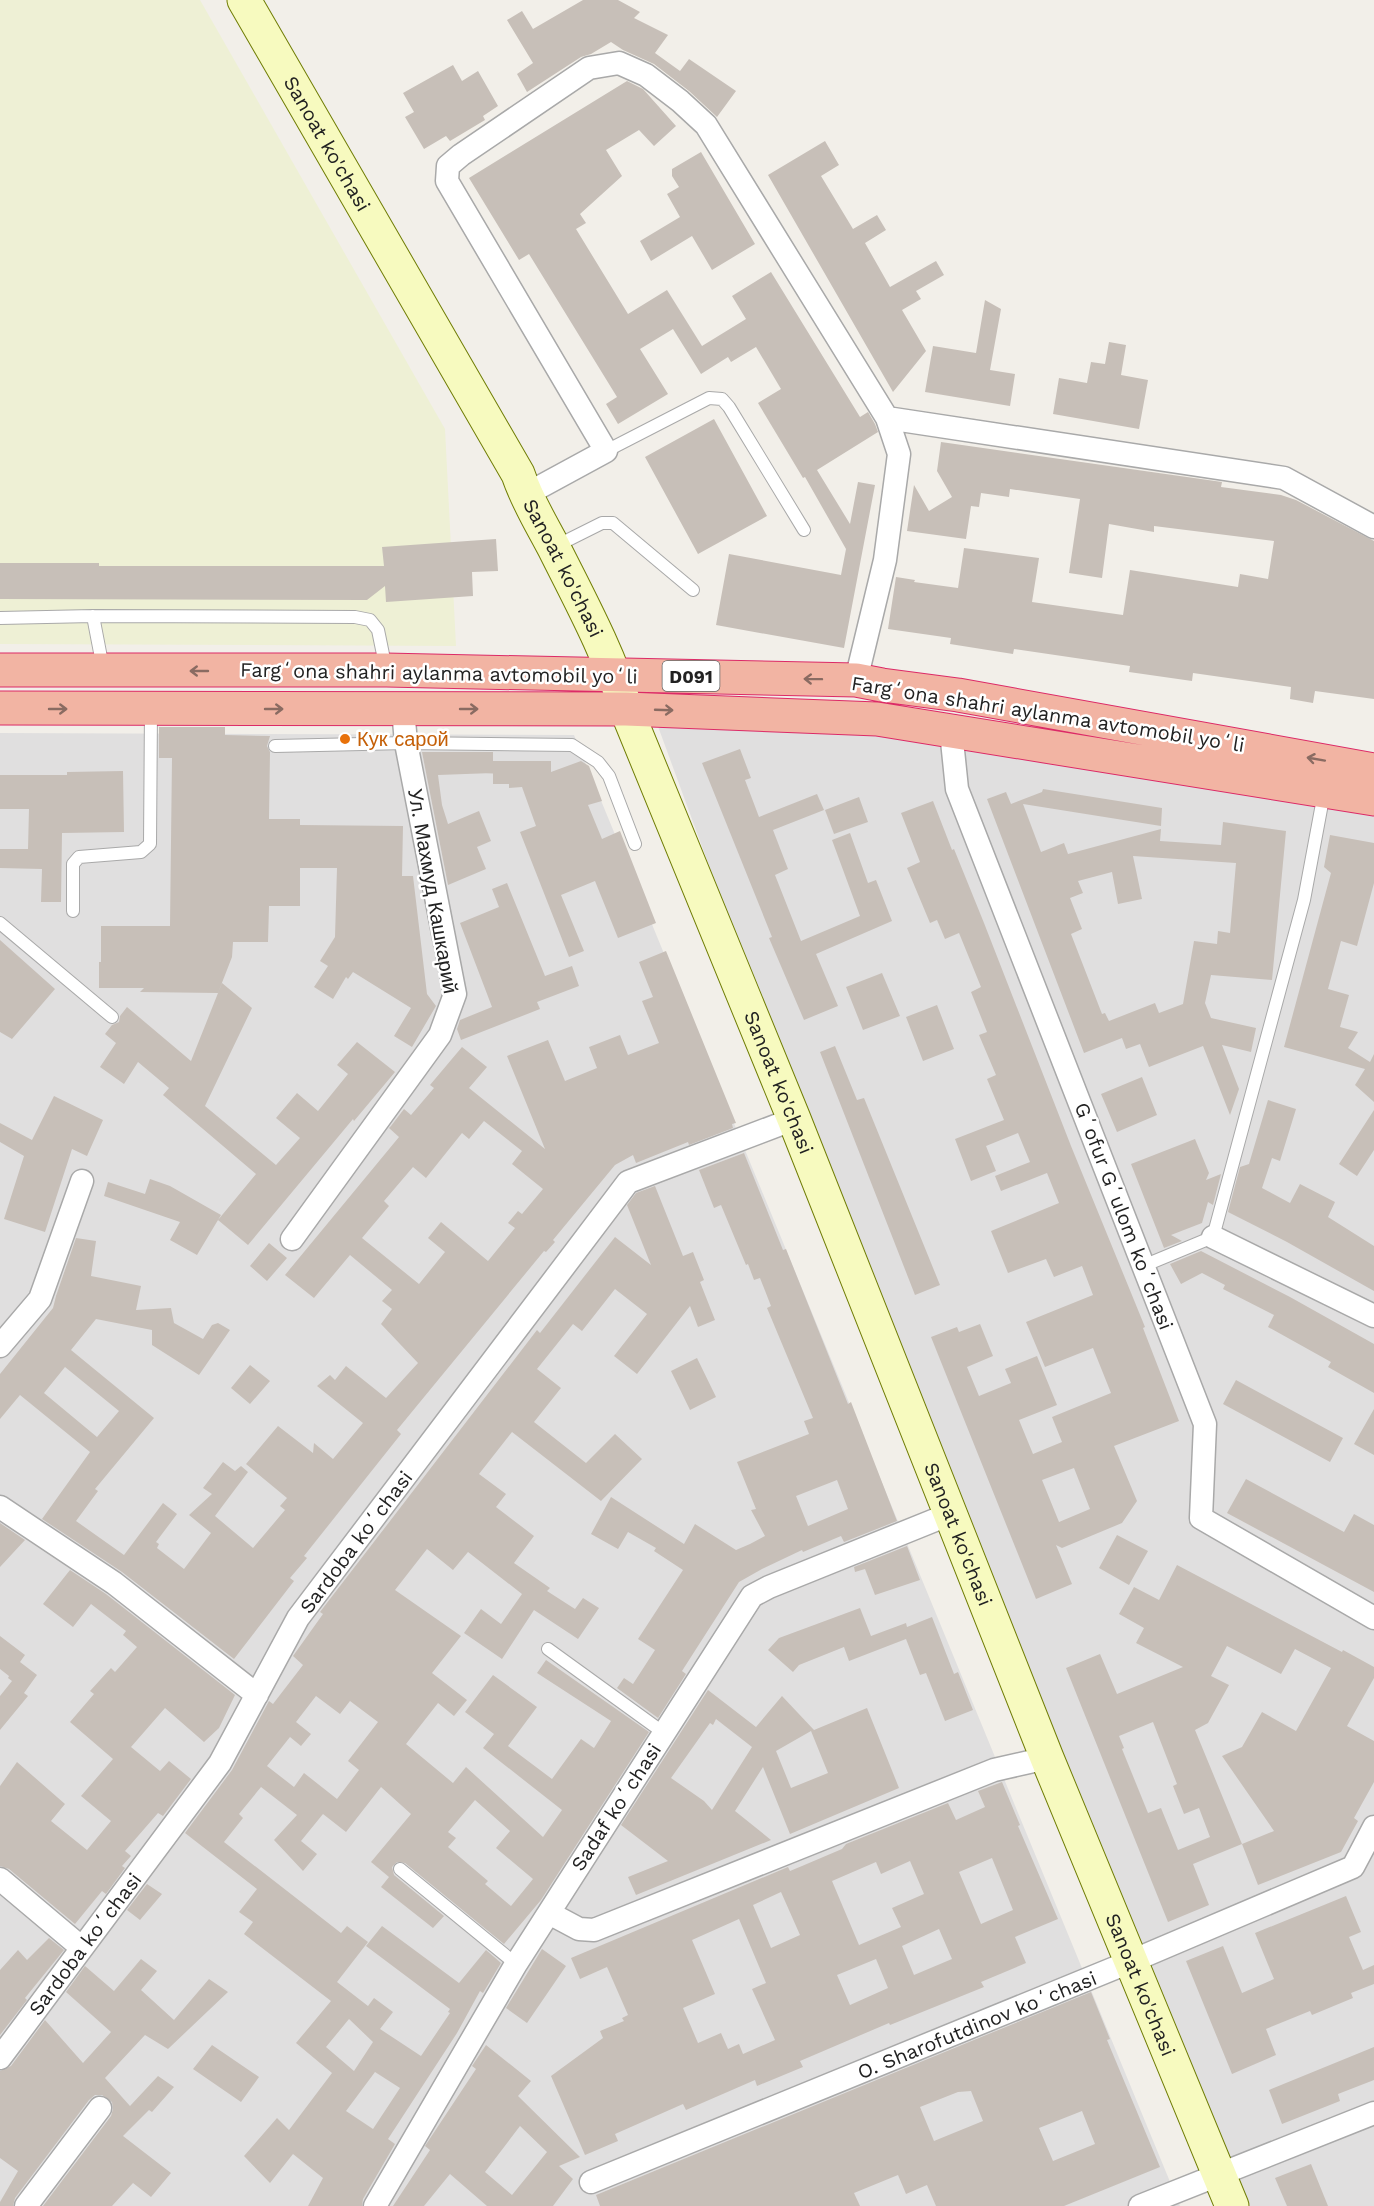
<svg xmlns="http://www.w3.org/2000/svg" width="1374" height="2206" font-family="'Work Sans',sans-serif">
<rect width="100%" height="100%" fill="#f2efe9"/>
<!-- residential -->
<path fill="#e0dfdf" d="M652,710L746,714L1374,800V2206H1240L893,1368Z
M0,733L574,735L1180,2206H0Z"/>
<!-- farmland -->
<path fill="#eef0d5" d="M0,0H200L445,429L456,646L0,644Z"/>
<!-- building -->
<path fill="#c7bfb8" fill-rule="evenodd" d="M583,0H618L640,12L634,18L668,35L655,53L680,71L689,59L736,91L717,117L689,91L654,64L623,50L611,42L591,54L581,57L527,92L517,74L533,63L507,20L522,11L533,29Z
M453,65L462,81L478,71L498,106L483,116L485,120L450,141L446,136L424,149L405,117L414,112L403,93Z
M627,81L643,89L676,126L654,146L639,130L606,150L622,176L580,214L586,223L576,229L628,314L667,290L702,346L746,319L732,296L771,272L860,417L868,412L875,424L878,432L817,470L850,524L858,482L875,485L844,648L716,625L729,554L841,575L846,549L805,477L803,478L758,403L781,389L756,347L731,362L728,357L701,374L673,329L640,349L668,394L618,424L606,404L617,397L529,254L519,260L469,178Z
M825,141L839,165L821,176L853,229L877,215L886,230L865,243L890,287L936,261L944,275L916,291L921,299L902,310L926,351L893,392L768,175Z
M701,152L755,244L712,270L692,236L651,261L640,241L680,217L667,194L679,187L672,176V169Z
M985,300L1001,309L990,370L1015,374L1010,406L925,392L933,346L976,353Z
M1109,342L1126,345L1121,375L1148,380L1139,429L1053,414L1059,378L1087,383L1091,362L1105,364Z
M714,419L767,516L698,554L645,457Z
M941,442L1222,482L1221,487L1281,495L1296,500L1374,541V699L1315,691L1313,703L1290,699L1291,687L1193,673L1192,681L1129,672L1130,666L1014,649L1013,654L950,644L951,638L888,629L896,577L915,580L914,582L958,588L964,548L1039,558L1032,602L1123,615L1130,570L1238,587L1240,574L1268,579L1274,541L1154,526V532L1109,524L1102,578L1069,573L1080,499L1010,489L1009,497L981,493L979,507L971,506L966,539L907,531L914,485L929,511L952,497L937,471Z
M496,539L498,571L472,572L473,596L386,602L385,586L367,600L0,599V563H99V566H384L382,547Z
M159,727H225V735L270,736L267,746L270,752L269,819H300V825L403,826L402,876H413L427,994L436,1006L412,1047L394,1036L411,1008L353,972L348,979L346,977L333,999L314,987L328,966L320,961L335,937L337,868H300V906H269L268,942H233L232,957L218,993L140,992L144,988H99V962H101V926H170L172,758H159Z
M740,749L751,778L745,780L759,817L817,794L824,810L773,830L788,869L775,875L801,941L860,916L832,840L850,833L868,883L876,880L892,921L816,954L838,1006L804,1020L769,938L772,937L702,763Z
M422,752H493V773L438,775L442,805L448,824L479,811L491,841L477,847L486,869L448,885Z
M493,761H551V772L581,761L589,766L602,801L588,805L602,839L620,831L656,923L618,938L595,881L561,895L584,951L569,957L520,832L536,826L522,787L509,788V784H493Z
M123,771L124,832L62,833L61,902H41L42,869L0,868V849H28L29,809H0V775H67V772Z
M1043,789L1162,808L1161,826L1023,804L1041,852L1064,843L1068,854L1161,829L1160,841L1221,845L1223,822L1286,831L1272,980L1211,975L1205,1003L1211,1018L1256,1028L1251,1052L1222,1045L1239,1089L1230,1115L1203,1046L1149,1067L1140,1044L1126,1049L1122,1038L1084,1053L987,799L1006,792L1011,804L1042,792ZM1133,856L1236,863L1230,933L1218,931L1217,944L1194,941L1183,1004L1159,1013L1155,1003L1109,1021L1105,1013L1102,1014L1071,934L1082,929L1070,898L1083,893L1078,881L1112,872L1118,904L1142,899Z
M859,797L868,822L834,834L825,810Z
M933,801L952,850L954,849L984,923L1071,1146L1145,1327L1143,1328L1179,1421L1114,1446L1137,1501L1122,1523L1062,1548L1056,1545L1072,1584L1036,1599L931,1337L957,1327L959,1332L980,1324L993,1356L967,1367L979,1396L1011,1383L1005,1369L1037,1356L1057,1405L1019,1420L1033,1454L1062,1442L1052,1417L1111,1393L1093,1348L1045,1367L1026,1322L1093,1295L1082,1266L1054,1277L1046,1259L1008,1273L991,1231L1059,1203L1047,1173L1001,1191L995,1176L1030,1162L1018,1133L986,1146L996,1171L971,1181L955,1139L1004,1120L987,1079L996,1075L979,1035L987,1032L971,992L981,987L959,933L945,939L937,920L930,923L907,868L920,862L901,813ZM1074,1468L1090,1509L1059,1522L1042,1480Z
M1330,835L1374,843V883L1357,946L1341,941L1328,989L1349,995L1340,1027L1358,1032L1348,1048L1370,1062L1374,1054V1102L1355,1085L1365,1069L1284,1047L1331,873L1324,867Z
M507,883L545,976L572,966L579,986L537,1002L540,1009L461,1040L457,1029L460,1020L492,1007L460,923L499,907L492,889Z
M0,940L55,989L12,1039L0,1032Z
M666,951L736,1123L732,1124L733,1128L689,1145L688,1142L636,1163L633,1155L615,1165L553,1240L555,1242L546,1252L544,1251L397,1430L401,1434L304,1556L307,1558L290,1578L294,1581L234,1659L122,1572L42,1519L90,1452L20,1395L0,1419V1374L53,1308L56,1296L76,1238L96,1241L91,1276L141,1286L136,1310L171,1308L174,1323L203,1339L212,1325L218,1323L230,1330L199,1375L152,1345V1330L96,1319L71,1350L154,1418L95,1489L98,1491L76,1521L124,1555L163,1503L177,1514L156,1542L159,1544L157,1548L184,1569L211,1533L189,1515L212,1494L203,1488L223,1462L235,1471L241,1466L248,1472L215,1516L253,1548L285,1510L280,1506L287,1498L246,1464L278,1426L313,1453L314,1443L333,1459L363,1423L317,1386L330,1375L335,1380L346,1366L386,1398L418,1363L381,1324L392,1309L382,1301L392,1290L350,1255L314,1298L285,1275L399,1137L389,1128L391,1126L404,1109L411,1115L434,1088L430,1085L462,1047L487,1067L469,1088L545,1149L507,1056L548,1040L565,1081L597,1068L589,1047L620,1035L628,1055L659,1043L642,1001L653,997L639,962ZM484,1121L522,1151L512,1164L543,1189L522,1214L518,1211L508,1223L515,1228L488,1261L441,1222L428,1238L445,1252L419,1284L362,1238L389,1206L384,1201L413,1167L426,1178L462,1133L469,1139ZM65,1367L119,1411L97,1437L44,1393Z
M882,973L900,1016L863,1030L846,987Z
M222,983L252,1008L205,1106L276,1165L300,1138L276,1118L297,1093L318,1111L348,1074L337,1065L357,1042L395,1072L354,1121L353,1119L248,1245L218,1220L256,1174L163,1095L169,1088L138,1062L124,1084L100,1067L116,1043L105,1034L112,1025L119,1022L120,1016L127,1007L191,1061Z
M937,1005L954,1049L923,1061L906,1017Z
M835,1046L857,1100L864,1098L940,1285L915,1295L820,1052Z
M1142,1077L1157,1115L1117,1132L1101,1094Z
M54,1096L103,1120L87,1156L72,1149L45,1232L4,1219L24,1156L0,1142V1123L32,1140Z
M1268,1100L1296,1109L1280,1161L1272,1158L1262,1188L1290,1203L1300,1184L1335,1202L1328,1217L1374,1246V1291L1287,1242L1228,1212L1240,1167L1249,1164Z
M1374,1110V1150L1357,1176L1339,1164Z
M1195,1139L1209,1173L1206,1180L1221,1174L1213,1205L1208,1202L1202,1223L1171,1235L1182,1241L1164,1248L1131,1164Z
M744,1153L783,1250L786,1249L848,1404L851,1402L897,1521L844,1542L841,1536L803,1552L802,1550L762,1569L739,1582L682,1671L686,1674L658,1718L617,1688L624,1678L633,1684L655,1650L638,1639L683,1570L654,1551L656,1548L628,1532L618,1549L591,1534L611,1497L684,1544L695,1524L736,1550L750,1544L765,1536L751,1510L756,1509L737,1462L809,1434L804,1421L813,1418L767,1308L771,1306L760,1278L754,1280L748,1264L746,1265L721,1205L714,1208L699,1170ZM837,1480L848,1509L808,1526L796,1496Z
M150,1179L170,1186L221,1215L197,1255L170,1240L180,1222L104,1196L108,1182L145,1194Z
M655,1186L683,1256L693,1252L704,1280L700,1282L715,1320L698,1327L690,1306L637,1374L614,1356L647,1314L615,1289L582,1331L573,1324L537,1369L561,1388L534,1422L586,1463L615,1434L642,1459L601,1501L512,1432L479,1474L506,1494L496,1507L534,1536L514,1563L550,1588L547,1591L575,1609L583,1598L599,1608L578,1639L534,1610L502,1659L464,1633L481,1609L501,1624L522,1594L468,1552L453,1570L427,1549L395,1590L461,1636L432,1673L467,1700L454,1716L438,1703L406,1744L453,1783L466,1767L543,1837L562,1810L483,1748L494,1734L465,1712L493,1675L537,1707L508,1746L552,1779L581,1739L594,1748L611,1721L537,1673L546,1660L649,1732L541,1900L504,1944L405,1863L397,1862L392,1867L394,1875L444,1916L433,1928L381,1887L389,1877L371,1862L411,1814L381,1787L346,1832L323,1814L301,1841L317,1854L303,1871L274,1840L297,1815L261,1787L239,1814L243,1818L224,1842L341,1933L347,1926L368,1942L337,1982L368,2006L374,1998L393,2012L380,2029L421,2056L450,2013L448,2012L450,2009L366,1946L382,1926L459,1983L486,1950L501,1963L483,1993L480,1991L457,2033L388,2139L395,2144L363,2199L362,2206H308L323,2178L293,2154L270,2183L244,2156L277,2118L289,2130L332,2073L296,2043L331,2001L244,1934L253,1922L239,1912L257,1889L185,1833L232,1770L269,1701L273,1704L303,1665L293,1656L323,1614L320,1612L537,1330L540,1333L615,1237L651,1265L627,1205L636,1193ZM316,1696L340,1714L350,1701L378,1722L348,1761L359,1770L337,1799L304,1773L294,1787L267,1766L290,1737L301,1746L311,1734L296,1722ZM475,1800L510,1831L496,1848L533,1879L511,1906L485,1884L488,1881L448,1847L456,1838L448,1832ZM349,2019L373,2042L354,2071L326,2047ZM375,2072L400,2088L373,2129L346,2111Z
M269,1243L287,1258L267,1281L250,1266Z
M1201,1251L1290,1297L1374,1344V1393L1328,1367L1331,1362L1268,1327L1274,1315L1223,1289L1225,1285L1202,1273L1181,1284L1170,1264Z
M697,1358L716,1397L690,1410L671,1371Z
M250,1365L270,1381L250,1404L231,1388Z
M1236,1380L1343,1438L1330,1462L1223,1404Z
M1374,1409V1455L1354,1444Z
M1246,1479L1344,1532L1354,1514L1374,1525V1592L1227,1513Z
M0,1523L25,1540L0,1567Z
M1117,1535L1148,1551L1129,1585L1099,1568Z
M907,1546L920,1580L875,1595L865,1569L855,1572L854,1567Z
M1177,1565L1342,1652L1343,1650L1374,1667V1678L1347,1726L1374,1741V1782L1354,1818L1358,1821L1341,1852L1258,1885L1242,1844L1193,1864L1209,1905L1168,1922L1066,1668L1100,1654L1117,1694L1183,1667L1136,1643L1144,1628L1119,1614L1134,1587L1159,1600ZM1227,1646L1281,1674L1295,1649L1331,1668L1296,1731L1262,1712L1242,1747L1222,1756L1274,1831L1242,1844L1195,1730L1208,1723L1229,1685L1211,1676ZM1153,1722L1177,1784L1173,1786L1184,1814L1199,1808L1210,1837L1178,1850L1161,1808L1148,1813L1122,1749L1124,1748L1119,1736Z
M70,1570L106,1594L235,1695L219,1728L204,1742L165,1708L131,1747L160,1771L169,1761L191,1779L163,1816L158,1813L125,1851L131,1856L122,1866L125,1868L106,1894L102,1891L75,1924L9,1869L0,1866V1786L17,1762L65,1804L51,1821L87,1850L111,1821L81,1796L113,1759L70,1722L94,1694L90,1691L111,1668L115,1672L137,1647L123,1635L126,1631L91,1604L73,1627L43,1604Z
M860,1608L871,1636L906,1623L907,1627L932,1617L954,1674L958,1672L973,1710L945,1721L926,1673L920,1675L906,1639L849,1661L844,1647L799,1665L793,1672L768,1650L779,1638Z
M0,1636L25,1655L20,1662L37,1675L24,1693L28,1696L0,1730V1696L12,1681L8,1678L9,1676L0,1669Z
M708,1690L756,1727L782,1696L814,1730L867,1708L899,1788L790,1834L763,1767L735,1811L771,1840L636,1895L628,1877L668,1861L621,1825ZM716,1719L752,1747L712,1810L704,1801L671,1778L710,1723L713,1725ZM811,1731L828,1773L791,1788L776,1751Z
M1002,1782L1020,1825L1018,1826L1058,1919L1015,1937L1026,1963L981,1982L984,1987L890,2025L889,2023L800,2061L803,2067L757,2086L755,2080L686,2110L683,2104L615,2134L618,2141L585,2155L551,2076L603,2038L600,2031L624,2021L622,2018L628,2015L607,1967L580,1979L571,1958L788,1867L790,1871L802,1866L803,1867L802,1866L842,1849L846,1844L948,1803L956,1820L985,1807L978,1791ZM992,1858L1013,1910L981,1924L959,1872ZM910,1861L924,1894L892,1908L901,1927L859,1945L832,1881L876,1862L881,1874ZM781,1892L800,1935L771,1948L753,1905ZM739,1919L766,1983L752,1989L775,2040L743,2054L739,2044L728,2049L721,2033L698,2043L683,2008L715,1994L692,1940ZM939,1929L952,1959L914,1975L902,1946ZM876,1959L888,1988L850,2005L837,1975Z
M147,1884L162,1894L140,1920L127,1910Z
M1346,1896L1361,1932L1349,1937L1363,1970L1374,1965V1984L1351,1993L1353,1998L1312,2015L1310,2011L1266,2029L1276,2055L1232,2074L1186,1961L1223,1946L1242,1993L1274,1979L1255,1933Z
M49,1938L64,1950L25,1998L27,2000L0,2035V1970L18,1950L27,1960Z
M542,1949L566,1966L527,2023L506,2008Z
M141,1959L157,1971L141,1990L174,2020L209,1979L228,1992L168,2049L145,2035L105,2078L130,2106L158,2076L174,2087L152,2112L149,2110L123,2136L171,2173L151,2197L133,2183L112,2206H43L111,2116L113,2109L112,2102L102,2095H95L89,2100L15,2198L13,2206H0V2202L18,2171L0,2158V2071L11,2066L45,2020L83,2063L111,2032L66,1992L85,1966L114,1991Z
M1091,1992L1110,2039L1107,2040L1160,2167L1064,2206H936L927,2185L906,2194L898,2175L854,2193L860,2206H600L596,2195ZM971,2091L983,2121L934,2141L920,2107L958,2092ZM1082,2111L1095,2144L1053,2161L1039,2128Z
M212,2045L259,2077L241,2102L193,2069Z
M486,2045L531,2081L518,2096L580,2157L559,2166L573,2179L553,2206H487L450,2174L424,2206H393L430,2150L425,2146L476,2069L472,2066ZM520,2126L547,2152L512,2195L485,2172Z
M1374,2047V2080L1338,2094L1340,2101L1282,2124L1269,2090Z
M1311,2164L1328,2206H1287L1275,2178Z"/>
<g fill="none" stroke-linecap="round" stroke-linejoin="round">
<!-- service casing -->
<g stroke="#a9a9a9" stroke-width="14">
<path id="service" d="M606,451L709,398L722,399L729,407L804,530
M556,546L602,523H613L693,590
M93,616L103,668
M0,618L93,616L355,617L370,620L378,630L386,669
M275,746L406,743L572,745L598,762L609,776L635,844
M73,911V864L79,857L141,852L150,844L151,709
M0,923L112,1017
M1143,1266L1213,1237L1304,900L1324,793
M548,1649L664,1733
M400,1869L516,1964"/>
</g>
<!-- minor casing -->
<g stroke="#a9a9a9" stroke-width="25">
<path id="minor" d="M887,418L1284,478L1374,527
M525,495L606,451L447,181L448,166L461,155L589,68L619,63L646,75L680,101L706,125L887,418L899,454L885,560L856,680
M951,731L957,789L1205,1424L1201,1518L1374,1618
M1213,1237L1374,1316
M292,1239L440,1035L455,994L406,743L403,709
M0,1346L40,1299L82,1181
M0,1507L114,1583L257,1695
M0,1879L82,1948
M549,1913L579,1929L594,1930L994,1770L1047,1758
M0,2058L220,1763L298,1618L628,1182L794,1119
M591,2182L1132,1961L1353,1867L1374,1827
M26,2206L100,2108
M375,2206L516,1964L752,1596L769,1587L950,1514
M1140,2206L1374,2113"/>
</g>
<!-- secondary casing -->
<g stroke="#707d05" stroke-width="35">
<g id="secondary">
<path id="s1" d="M244,0L518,474C527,501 541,523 554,548C580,600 609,653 626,709L794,1119L1047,1758L1232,2206"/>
</g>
</g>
<!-- trunk casing -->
<g stroke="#dc2a67" stroke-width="35">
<path id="trunk" d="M0,670H386L856,680L882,685L958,695L1374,770
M0,708L626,709L877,719L1374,799"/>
</g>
<!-- service -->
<use href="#service" stroke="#fff" stroke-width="12"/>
<!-- minor -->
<use href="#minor" stroke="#fff" stroke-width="22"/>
<!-- secondary -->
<use href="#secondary" stroke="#f7fabf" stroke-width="33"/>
<!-- trunk -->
<use href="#trunk" stroke="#f2b4a3" stroke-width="33"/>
</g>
<!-- one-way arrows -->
<defs><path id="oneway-shaft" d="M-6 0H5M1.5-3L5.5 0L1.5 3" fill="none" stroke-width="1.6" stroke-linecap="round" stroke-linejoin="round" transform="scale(1.5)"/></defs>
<g stroke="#8a6b62">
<use href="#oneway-shaft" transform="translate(199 671) rotate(180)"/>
<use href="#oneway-shaft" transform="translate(813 679) rotate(-179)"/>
<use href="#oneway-shaft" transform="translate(58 709)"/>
<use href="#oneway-shaft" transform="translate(274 709)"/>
<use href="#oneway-shaft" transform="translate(469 709)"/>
<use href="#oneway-shaft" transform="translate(664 710) rotate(2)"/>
<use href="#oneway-shaft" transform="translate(1316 759) rotate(-170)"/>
</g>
<!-- markers -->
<circle fill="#e8710a" stroke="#fff" stroke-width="2" cx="345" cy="739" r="6"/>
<g text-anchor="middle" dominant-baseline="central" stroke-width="5" stroke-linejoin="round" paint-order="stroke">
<!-- shield labels -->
<rect fill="#fff" stroke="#646464" stroke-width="1.5" x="662.5" y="661" width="57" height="30" rx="4.5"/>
<g font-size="18" font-weight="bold" fill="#222">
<text x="691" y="676">D091</text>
</g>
<!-- street labels -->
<g font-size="20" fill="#222" stroke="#fff">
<text stroke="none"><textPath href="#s1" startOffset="166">Sanoat ko'chasi</textPath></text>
<text stroke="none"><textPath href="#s1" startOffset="652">Sanoat ko'chasi</textPath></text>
<text transform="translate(439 673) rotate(1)">Fargʻona shahri aylanma avtomobil yoʻli</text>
<text transform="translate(1048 714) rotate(9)">Fargʻona shahri aylanma avtomobil yoʻli</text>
<text transform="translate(433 891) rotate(80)">Ул. Махмуд Кашкарий</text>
<text stroke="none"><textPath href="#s1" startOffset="1210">Sanoat ko'chasi</textPath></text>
<text transform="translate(1124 1216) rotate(69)">Gʻofur Gʻulom koʻchasi</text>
<text stroke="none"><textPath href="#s1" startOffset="1696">Sanoat ko'chasi</textPath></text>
<text transform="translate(356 1542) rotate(-53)">Sardoba koʻchasi</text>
<text transform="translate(616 1807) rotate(-57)">Sadaf koʻchasi</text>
<text transform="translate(85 1944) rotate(-53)">Sardoba koʻchasi</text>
<text stroke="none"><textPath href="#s1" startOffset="2182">Sanoat ko'chasi</textPath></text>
<text transform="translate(977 2025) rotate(-22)">O. Sharofutdinov koʻchasi</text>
</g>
<!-- food labels -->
<g font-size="20" fill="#c56008" stroke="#fff" text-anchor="start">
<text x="357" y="739">Кук сарой</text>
</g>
</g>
</svg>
